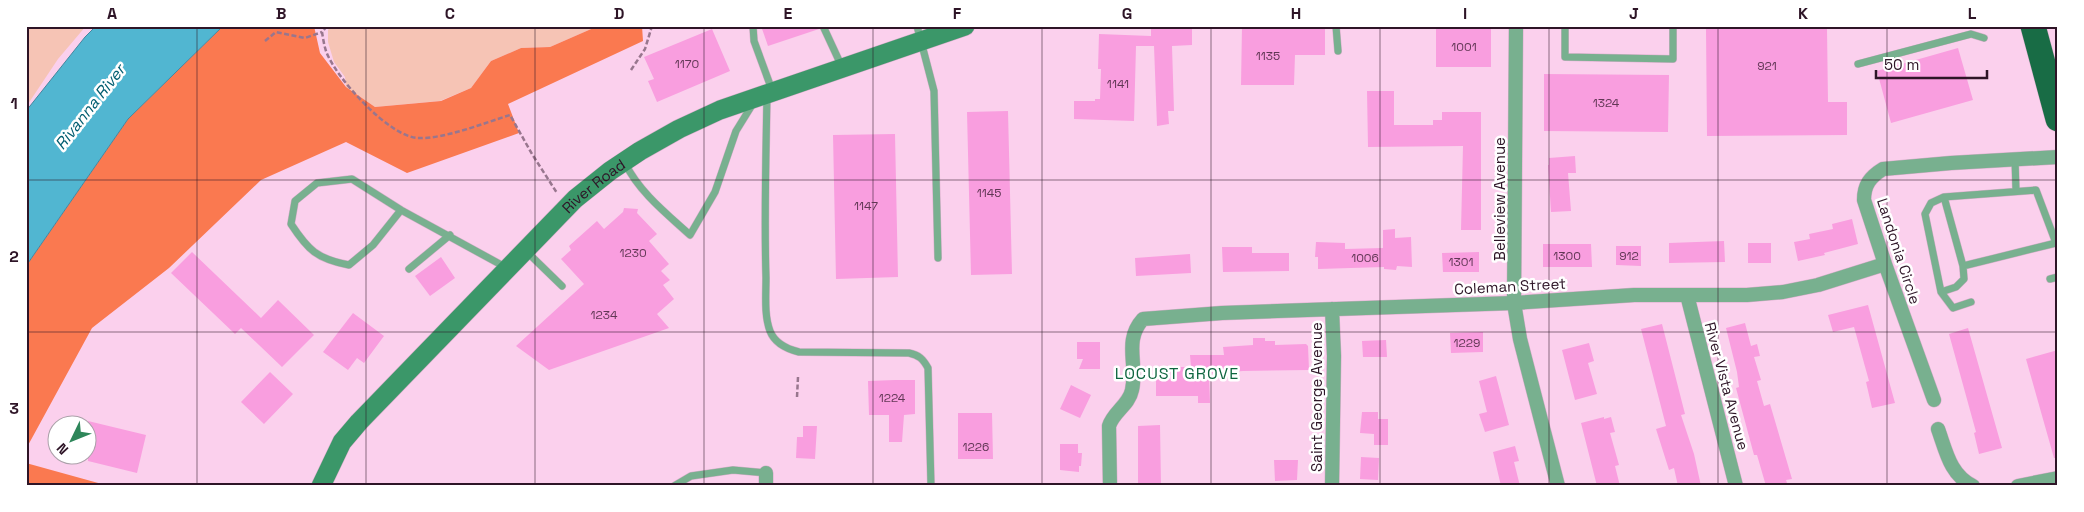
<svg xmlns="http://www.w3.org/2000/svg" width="2084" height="512" font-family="'Space Grotesk',sans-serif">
<rect width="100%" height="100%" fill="#fbd0ed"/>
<!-- green -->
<path fill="#f6c4b5" d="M26,26H86L58,59L26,107Z
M331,26H598L550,47L521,48L491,61L471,88L440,101L375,107L346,87L345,77L334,62L328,42V30Z"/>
<!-- forest -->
<path fill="#fa7950" d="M223,26H314L320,53L346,87L375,107L441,101L471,88L491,61L521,48L550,47L598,26H642L643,41L508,104L519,133L407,173L346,142L261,180L169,268L92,328L26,449V266L128,119Z
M26,463L109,486H26Z"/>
<!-- water -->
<path fill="#51b6d1" stroke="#46869e" d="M96,26H223L128,119L26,266V111L85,37Z"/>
<!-- building -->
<path fill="#f99edf" d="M761,26H818L819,29L768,46Z
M1151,26H1192V45L1172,46L1174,111H1168L1169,124L1157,126L1154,46H1136L1134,121L1074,119V101H1095V99H1100L1101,69H1098L1099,34L1151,36Z
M1242,26H1325V55H1295L1294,85H1241Z
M1436,26H1491V67H1436Z
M1718,26H1806V29H1827L1828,102H1847V135L1707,136L1706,29H1718Z
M712,29L730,71L657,102L648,81L654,79L644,57Z
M1958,48L1973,100L1891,123L1877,71Z
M1544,74L1669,75L1668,132L1544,131Z
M1367,91H1394V125H1433V120H1442V112H1481V230H1461L1463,146L1368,147Z
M1008,111L1012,274L971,275L967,112Z
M895,134L898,277L836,279L833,135Z
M1575,156L1576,173H1568L1571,211L1551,212L1548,165H1549V158Z
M624,208L638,209L637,213L657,234L649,241L669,264L661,271L670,280L663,285L674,299L657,314L669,328L549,370L516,346L584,284L561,259L571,250L569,246L597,221L604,229L623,212Z
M1852,219L1858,244L1824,253L1825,255L1798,261L1794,242L1810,239L1809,234L1833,229L1832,224Z
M1395,229V238L1411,237L1412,267L1397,266L1396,270L1384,269V267L1318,269V257H1315L1316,242L1345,243V249L1383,248V230Z
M1724,241L1725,262L1669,263V243Z
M1748,243H1771V263H1748Z
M1543,244H1591L1592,267H1543Z
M1616,246H1641V266L1616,265Z
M1222,247H1252V253H1289V271L1223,272Z
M192,252L261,318L278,300L314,335L282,367L241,328L235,334L171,273Z
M1479,252V272H1443L1442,253Z
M1190,254L1191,273L1136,276L1135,258Z
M441,257L455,278L430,296L415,276Z
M1868,305L1895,403L1872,408L1866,382L1869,381L1854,327L1833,332L1828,315Z
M353,313L384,336L364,363L357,358L348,370L323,352Z
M1745,323L1751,346L1757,344L1760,356L1754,357L1761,380L1757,381L1764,406L1770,404L1792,479L1786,480L1788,486H1766L1757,455H1754L1736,388L1739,387L1737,372L1726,328Z
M1662,324L1685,414L1681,415L1694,454L1701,486H1678L1674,468L1669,470L1656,429L1666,426L1641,329Z
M1968,328L2002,448L1979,454L1974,433L1976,432L1949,334Z
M1483,332V352L1451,353L1450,333Z
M1253,338H1265V341H1275V345L1306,344L1308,346L1309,370L1243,371L1209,374L1210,403H1198V396H1156V367H1191L1190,355H1224L1223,347L1253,345Z
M1386,340L1387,357H1363L1362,341Z
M1077,342H1100V369H1079L1083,359H1077Z
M1589,343L1594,361L1588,363L1597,394L1575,400L1562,350Z
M2058,350V458H2054L2026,359Z
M270,372L293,394L264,424L241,402Z
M1496,376L1509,425L1485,432L1479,414L1487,412L1479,381Z
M895,380H915V414L904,415L902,442H889V415H869L868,381Z
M1071,385L1091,395L1080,418L1060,409Z
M1362,412H1378V419H1388V445H1374V434L1360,433Z
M958,413H992L993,459H958Z
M1604,417V419L1611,417L1615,432L1610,433L1619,465L1615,466L1620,486H1597L1581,423Z
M88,421L146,435L137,473L88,461Z
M1160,425L1161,486H1138V426Z
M803,426H817L815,459L796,458L797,437H803Z
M1060,444H1078V453H1082L1081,466H1079V472L1060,470Z
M1515,446L1519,461L1514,462L1520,486H1501L1493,452Z
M1361,457L1379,458L1378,480L1360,479Z
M1274,460H1298L1297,480L1275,481Z"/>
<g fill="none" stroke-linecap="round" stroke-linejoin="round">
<!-- lane casing -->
<g stroke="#d6aec9" stroke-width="8">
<path id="lane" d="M753,26L754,41L772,90
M823,26L842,67
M917,26L934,91L938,258
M1336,26L1338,51
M1565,26V57L1673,59V26
M1858,64L1971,34L1984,38
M767,95C766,156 764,217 766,278C766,295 764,315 770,331C775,344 787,349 799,352L909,353C919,355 923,359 928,368L931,486
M2015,159L2016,191
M625,163C639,192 667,214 690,235L715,192L736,131L754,102
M401,210L373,245L349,265C317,259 308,250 291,224L295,201L317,183L352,179L401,210L507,268
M526,251L562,286
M1963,266L2056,243L2036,190L1944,197L1931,203L1925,214L1941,292L1953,308L1971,302
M409,269L450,235
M2050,279L2058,277
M1941,292L1956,287L1964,279L1963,266L1944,197
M674,486L691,476L733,470L766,473"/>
</g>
<!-- street casing -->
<g stroke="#d6aec9" stroke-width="15">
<path id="street" d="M1516,26L1514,303L1520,339L1558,486
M1687,295L1736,486
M1934,400L1885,264L1864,200C1864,185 1870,177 1883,169L1951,163L2058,157
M1938,429C1946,451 1950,475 1973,486
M766,473V486
M1110,486L1109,426C1113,412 1129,405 1132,390C1138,364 1123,341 1143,319L1222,313L1514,303L1634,295H1747L1783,292L1818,285L1885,264
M1332,486L1334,356L1332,309
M2018,486L2058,478"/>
</g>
<!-- secondary casing -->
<g stroke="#d6aec9" stroke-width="20">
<g id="secondary">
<path id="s1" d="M321,486L342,442L359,422L575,199L610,171L640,151L679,129L720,110L965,26"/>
</g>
</g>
<!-- highway casing -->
<g stroke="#d6aec9" stroke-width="26">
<path id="highway" d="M2033,26L2058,119"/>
</g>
<!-- path -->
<path stroke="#98768e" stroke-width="2.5" stroke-dasharray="5 2.5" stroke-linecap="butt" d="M327,26L322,32C323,38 324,45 326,51C335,77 389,137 418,138C445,139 484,123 510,115L532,154L557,193
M265,41L276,32L305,38L322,32
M631,70L645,49L652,26
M797,397L798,377"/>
<!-- lane -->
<use href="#lane" stroke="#78b08f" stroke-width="7"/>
<!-- street -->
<use href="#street" stroke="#78b08f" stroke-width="14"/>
<!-- secondary -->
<use href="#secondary" stroke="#3b9769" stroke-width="19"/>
<!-- highway -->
<use href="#highway" stroke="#186c45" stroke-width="25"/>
</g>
<!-- grid -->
<path fill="none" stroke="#2e1527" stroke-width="1" stroke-opacity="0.55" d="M197,26V486M366,26V486M535,26V486M704,26V486M873,26V486M1042,26V486M1211,26V486M1380,26V486M1549,26V486M1718,26V486M1887,26V486M26,180H2058M26,332H2058"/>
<g text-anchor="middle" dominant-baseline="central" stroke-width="5" stroke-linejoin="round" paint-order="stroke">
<!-- number labels -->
<g font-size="12" fill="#613755">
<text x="1464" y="47">1001</text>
<text x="1268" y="56">1135</text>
<text x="687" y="64">1170</text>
<text x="1767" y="66">921</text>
<text x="1118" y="84">1141</text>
<text x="1606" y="103">1324</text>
<text x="989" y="193">1145</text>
<text x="866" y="206">1147</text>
<text x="633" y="253">1230</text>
<text x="1567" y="256">1300</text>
<text x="1629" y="256">912</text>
<text x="1365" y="258">1006</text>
<text x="1461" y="262">1301</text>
<text x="604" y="315">1234</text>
<text x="1467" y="343">1229</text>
<text x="892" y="398">1224</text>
<text x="976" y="447">1226</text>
</g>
<!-- street labels -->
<g font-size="15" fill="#2e1527" stroke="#fff">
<text stroke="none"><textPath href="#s1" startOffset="408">River Road</textPath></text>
<text transform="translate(1499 199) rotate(-90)">Belleview Avenue</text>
<text transform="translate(1899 251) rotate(72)">Landonia Circle</text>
<text transform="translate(1510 286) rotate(-3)">Coleman Street</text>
<text transform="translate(1727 386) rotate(75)">River Vista Avenue</text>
<text transform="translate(1316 397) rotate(-90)">Saint George Avenue</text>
</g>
<!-- water labels -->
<g font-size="16" font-style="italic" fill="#015d70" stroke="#fff">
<text transform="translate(90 107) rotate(-52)">Rivanna River</text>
</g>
<!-- neighbourhood labels -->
<g font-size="16" letter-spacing="1" fill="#0f6640" stroke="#fff">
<text x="1177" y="373">LOCUST GROVE</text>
</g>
</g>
<!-- border -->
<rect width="2084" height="512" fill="none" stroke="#ffffff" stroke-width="55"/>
<!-- north arrow -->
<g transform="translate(72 440) rotate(227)"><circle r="24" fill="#ffffff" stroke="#aba1a9"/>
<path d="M0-4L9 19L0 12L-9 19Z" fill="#2e865a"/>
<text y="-8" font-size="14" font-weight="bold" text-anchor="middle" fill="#2e1527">N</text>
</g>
<!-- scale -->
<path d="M1876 70v8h111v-8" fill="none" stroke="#2e1527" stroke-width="2.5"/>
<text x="1884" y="70" font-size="15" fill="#2e1527" stroke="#ffffff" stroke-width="4" paint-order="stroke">50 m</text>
<rect x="28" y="28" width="2028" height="456" fill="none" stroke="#2e1527" stroke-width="2"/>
<g font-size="16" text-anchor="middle" font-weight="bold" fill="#2e1527">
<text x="112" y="19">A</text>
<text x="281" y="19">B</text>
<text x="450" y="19">C</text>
<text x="619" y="19">D</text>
<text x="788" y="19">E</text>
<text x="957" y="19">F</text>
<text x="1127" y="19">G</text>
<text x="1296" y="19">H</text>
<text x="1465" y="19">I</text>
<text x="1634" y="19">J</text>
<text x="1803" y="19">K</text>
<text x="1972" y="19">L</text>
<text x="14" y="109">1</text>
<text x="14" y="262">2</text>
<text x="14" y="414">3</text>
</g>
</svg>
